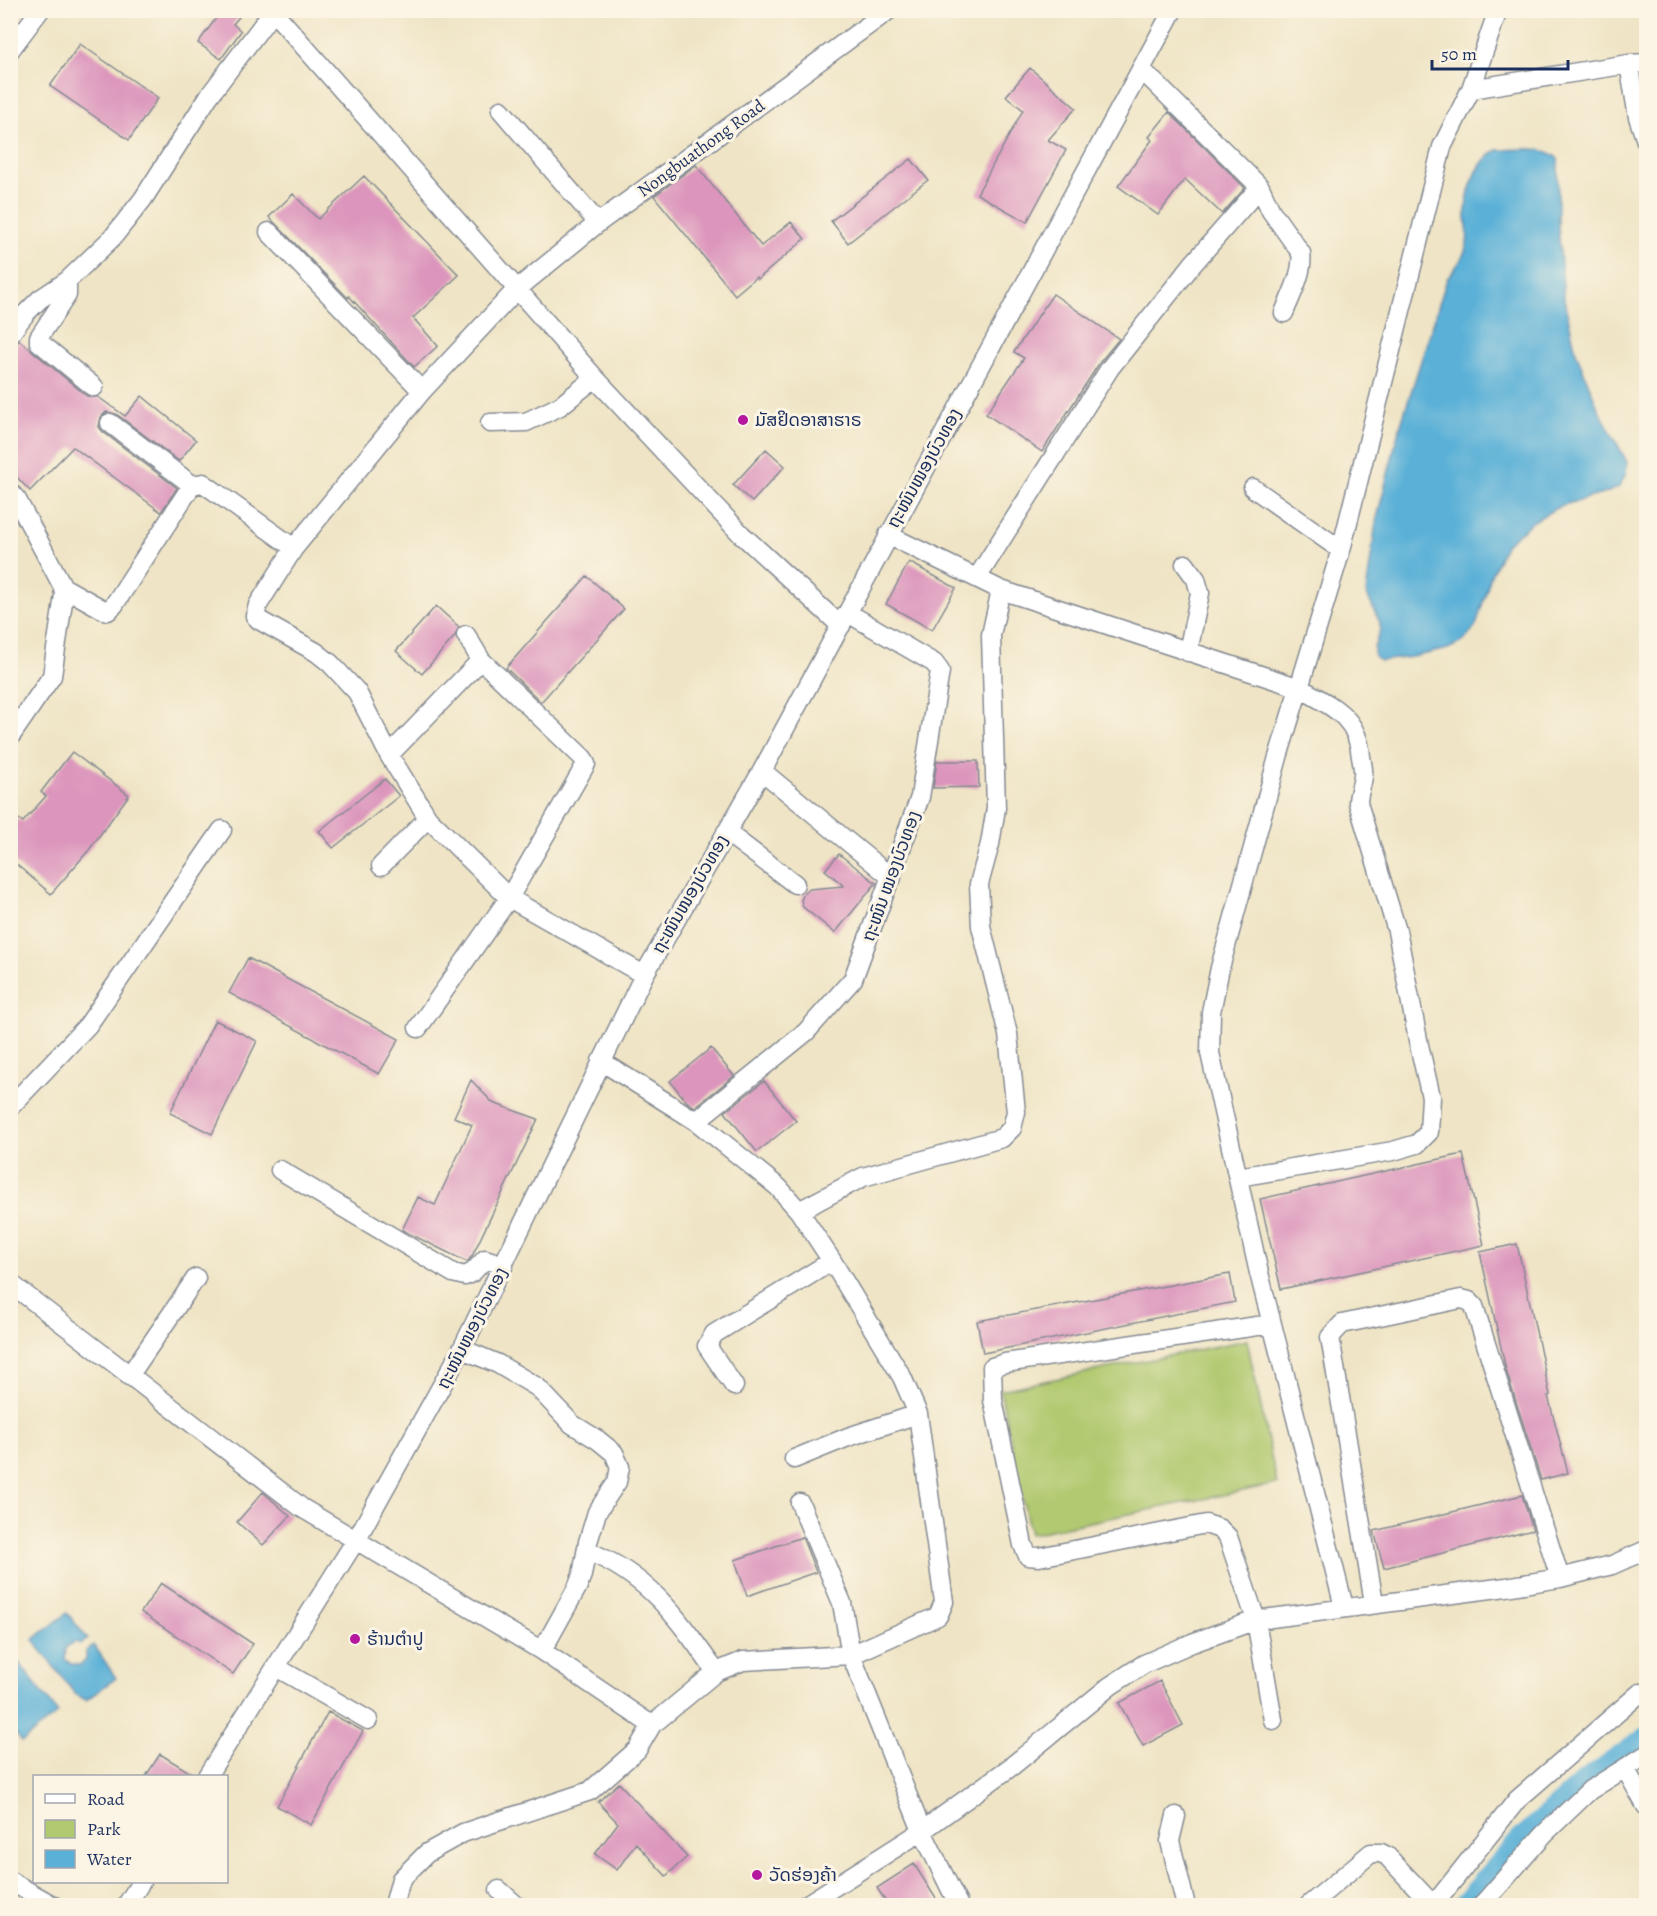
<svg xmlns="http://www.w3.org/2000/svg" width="1657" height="1916" font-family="Alegreya,'Noto Sans Lao',serif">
<rect width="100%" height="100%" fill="#fcf5e5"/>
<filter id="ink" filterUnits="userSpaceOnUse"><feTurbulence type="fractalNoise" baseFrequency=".0167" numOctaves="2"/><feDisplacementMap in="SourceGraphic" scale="12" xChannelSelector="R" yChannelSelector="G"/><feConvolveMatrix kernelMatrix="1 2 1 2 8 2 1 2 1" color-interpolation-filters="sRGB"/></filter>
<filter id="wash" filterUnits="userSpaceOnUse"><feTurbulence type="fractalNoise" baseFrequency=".008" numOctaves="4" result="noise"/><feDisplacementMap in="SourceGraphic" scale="24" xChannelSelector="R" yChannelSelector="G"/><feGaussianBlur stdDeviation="1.35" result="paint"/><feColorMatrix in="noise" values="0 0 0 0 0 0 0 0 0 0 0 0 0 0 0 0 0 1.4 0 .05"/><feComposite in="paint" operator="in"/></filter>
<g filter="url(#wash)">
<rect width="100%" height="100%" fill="#efe4c5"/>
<!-- green -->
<path fill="#b1c96f" stroke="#667c66" stroke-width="1.5" d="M1247,1340L1277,1484L1030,1534L1000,1390Z"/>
<!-- water -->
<path fill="#5ab0d7" stroke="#3a709a" stroke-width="1.5" d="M1498,150C1516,150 1546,144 1558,159V226L1564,299L1576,352L1598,408L1627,462L1626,474L1619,487L1606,493L1560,506L1532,522L1506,544L1491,575L1476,626L1464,641L1448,649L1412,657L1380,661L1374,656V648L1380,630V623L1366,593L1376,522L1398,433L1447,279C1454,270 1461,262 1465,251C1471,234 1465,224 1466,209C1467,190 1479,157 1498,150Z
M67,1613L88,1639L81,1644L75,1642L66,1647L65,1659L71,1664L80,1665L86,1660V1651L94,1645L116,1678L86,1700L75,1694L33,1640Z
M11,1656L16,1659L58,1713L22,1742L11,1728Z"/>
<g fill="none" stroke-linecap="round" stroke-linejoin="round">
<!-- canal -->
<path stroke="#5ab0d7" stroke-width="20" d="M1461,1906L1518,1841L1584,1781L1646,1737"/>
</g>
<g id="blocks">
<!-- building -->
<path fill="#dc95bc" d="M222,10H230L239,17L233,24L241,31L221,59L198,43Z
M80,44L158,98L129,140L50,86Z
M1030,68L1076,108L1048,140L1066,150L1027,222L977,194L1023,110L1006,96Z
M1169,112L1245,188L1222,214L1185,179L1158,215L1118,186L1152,140L1149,137Z
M911,159L928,180L848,243L831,221Z
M696,165L761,246L791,222L805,239L758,279L756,277L735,295L654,196Z
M364,176L459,275L413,318L438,346L414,367L349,296L348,298L269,217L293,194L318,219Z
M1053,294L1119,339L1100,362L1042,452L986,414L1024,358L1014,352Z
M19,340L87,396L98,397L125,416L142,396L196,440L179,461L116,414L106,412L101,417L99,427L103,432L177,488L161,512L73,447L30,491L10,470V352Z
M766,449L785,466L752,502L733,485Z
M909,562L956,588L932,630L886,604Z
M587,576L624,609L541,702L506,668Z
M436,606L459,627L455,636L422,674L396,651Z
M72,752L129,795L89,850L51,894L10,859V828L19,819L23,822L46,796L41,792Z
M937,761H978L979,787L933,788Z
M385,779L399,796L333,848L319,831Z
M839,854L876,883L835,933L803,907L801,900L804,893L810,889L844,886L825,870Z
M248,958L399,1039L379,1074L229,993Z
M215,1020L257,1041L212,1134L170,1113Z
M711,1048L734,1076L695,1107L687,1102L670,1081Z
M471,1080L493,1103L538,1119L472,1256L467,1262L402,1230L418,1197L435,1205L472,1125L454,1117Z
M764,1081L796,1121L757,1152L725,1112Z
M1463,1154L1484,1245L1281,1289L1260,1199Z
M1517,1244L1550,1395L1548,1396L1568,1473L1541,1480L1506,1370L1480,1252Z
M1230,1274L1235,1302L983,1353L977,1321Z
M263,1492L290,1516L263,1545L237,1522Z
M1522,1495L1533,1530L1384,1568L1374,1531Z
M802,1537L816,1572L747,1596L735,1560Z
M161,1583L253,1644L233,1674L141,1612Z
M1160,1681L1183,1725L1143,1746L1119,1703Z
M328,1712L363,1731L311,1825L277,1806Z
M160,1754L196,1776H146Z
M619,1783L687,1857L666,1876L636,1843L617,1870L595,1854L618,1823L598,1802Z
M914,1864L940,1905H888L877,1888Z"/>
</g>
</g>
<g filter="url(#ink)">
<use href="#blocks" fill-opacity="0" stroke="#858a92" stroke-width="1.5"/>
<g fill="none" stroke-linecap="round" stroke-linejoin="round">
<!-- minor casing -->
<g stroke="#858a92" stroke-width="21">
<path id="minor" d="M272,10L595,378L741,534L841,626
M10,50L40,10
M1646,63L1629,64L1638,117L1646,141
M1141,69L1260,187L1271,211L1301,253C1304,272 1291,295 1284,313
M1471,89L1629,64
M501,110L598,223
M269,232L422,391
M67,281V295L39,337V342L94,387
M10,334L26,313L40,299L67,281L113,237L143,199L209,96L274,10
M110,423L192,485
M490,423L526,422L560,406L595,378
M1253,488L1341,550
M10,492L17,500L63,587L64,595L52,676L10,737
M888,535L1001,590L1300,688C1333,707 1358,717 1361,757C1362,763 1364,770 1363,776C1362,786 1358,793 1358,803L1397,931L1419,1045L1431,1097L1429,1132L1417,1144L1393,1151L1238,1177
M1185,564L1196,579L1200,593L1188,652
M977,578L1110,368L1192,265L1260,187
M63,587L104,610L108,611L114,605L192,485L203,483L294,548
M389,755L481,660
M762,771L892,878
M726,832L795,884
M381,866L428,818
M644,975L509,898L428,818L389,755L357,692L330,663L316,652L259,620L255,616L258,605L294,548L422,391L517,289L598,223L889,10
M418,1028L509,898L586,764L583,758L481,660L466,635
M10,1107L88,1025L222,830
M696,1121L806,1032L853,979L920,797L940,671L934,663L848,613
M280,1170L453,1273L465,1276L473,1272L485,1259L504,1265
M799,1211L863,1177L1002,1138L1012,1128L1016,1112L1008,1034L981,926L979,884L990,844L996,808L991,635L1001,590
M10,1283L302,1508L542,1651L647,1722L653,1723L658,1720L716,1672L743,1661L851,1655L938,1616L944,1602L918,1414L902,1377L832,1261L799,1211L778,1187L696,1121L601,1061
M1271,1324L1005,1363L992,1367L993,1400L1023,1545L1028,1556L1039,1557L1206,1524L1220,1529L1228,1537L1256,1620L1273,1720
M462,1349L498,1364L537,1387L572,1424L598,1440L614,1453L620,1467L617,1482L597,1512L588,1542L582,1575L577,1588L542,1651
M129,1376L196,1278
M734,1386L707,1346L714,1334L832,1261
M794,1459L848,1437L918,1414
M800,1503L842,1603L851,1655L922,1831L959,1906
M587,1551C649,1575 679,1620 716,1672
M1374,1603L1330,1337L1342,1324L1461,1299L1469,1301L1474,1306L1560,1578
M1344,1607L1259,1273L1210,1053L1211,1012L1220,968L1278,757L1341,550L1442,147L1471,89L1498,10
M276,1667L368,1720
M1625,1768L1646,1806
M207,1776L356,1540L462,1349L644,975L762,771L1173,10
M1176,1816L1170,1841L1186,1906
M10,1881L54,1906
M499,1890L517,1906
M394,1905L401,1879L427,1853L463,1833L590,1791L637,1750L653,1723
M126,1906L141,1882
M804,1906L922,1831L1012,1766L1110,1686L1144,1664L1192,1643L1256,1620L1506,1587L1560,1578L1612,1565L1646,1550
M1308,1906L1371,1853H1381L1387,1856L1434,1906
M1433,1906L1517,1800L1640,1693
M1481,1906L1544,1834L1590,1790L1646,1755"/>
</g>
<!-- minor -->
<use href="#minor" stroke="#fff" stroke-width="18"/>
</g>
</g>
<!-- markers -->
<g fill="#b5179e" stroke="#fcf5e5" stroke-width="2">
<circle cx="743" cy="420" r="6"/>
<circle cx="355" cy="1639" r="6"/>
<circle cx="757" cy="1875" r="6"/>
</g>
<g text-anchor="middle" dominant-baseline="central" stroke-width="6" stroke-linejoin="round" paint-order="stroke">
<!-- street labels -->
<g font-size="18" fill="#1b2f5e" stroke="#fcf5e5">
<text transform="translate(701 148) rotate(-36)">Nongbuathong Road</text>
<text transform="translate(924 468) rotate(-61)">ຖະໜົນໜອງບົວທອງ</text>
<text transform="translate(891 876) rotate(-70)">ຖະໜົນ ໝອງບົວທອງ</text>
<text transform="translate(690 894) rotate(-60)">ຖະໜົນໜອງບົວທອງ</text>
<text transform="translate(472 1328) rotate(-63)">ຖະໜົນໜອງບົວທອງ</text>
</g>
<!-- poi labels -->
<g font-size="18" fill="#1b2f5e" stroke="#fcf5e5" text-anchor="start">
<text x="755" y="420">ມັສຢິດອາສາຮາຣ</text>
<text x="367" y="1639">ຮ້ານຕຳປູ</text>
<text x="769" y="1875">ວັດຮ່ອງຄ້າ</text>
</g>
</g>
<!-- margin -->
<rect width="1657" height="1916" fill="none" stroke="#fcf5e5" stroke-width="36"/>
<!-- legend -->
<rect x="33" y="1775" width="195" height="108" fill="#fcf5e5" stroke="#a2a6af" stroke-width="1.5"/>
<rect x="45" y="1794" width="30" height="9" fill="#ffffff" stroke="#a2a6af" stroke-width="1.5"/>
<text x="87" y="1805" font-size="18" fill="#1b2f5e">Road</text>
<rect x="45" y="1820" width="30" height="18" fill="#b1c96f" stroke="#a2a6af" stroke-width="1.5"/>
<text x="87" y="1835" font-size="18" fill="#1b2f5e">Park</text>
<rect x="45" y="1850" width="30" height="18" fill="#5ab0d7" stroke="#a2a6af" stroke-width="1.5"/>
<text x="87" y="1865" font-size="18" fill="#1b2f5e">Water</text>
<!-- scale -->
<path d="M1432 60v9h136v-9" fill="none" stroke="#1b2f5e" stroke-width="3"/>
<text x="1441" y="60" font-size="18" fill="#1b2f5e" stroke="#fcf5e5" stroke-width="4.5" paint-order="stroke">50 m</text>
</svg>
